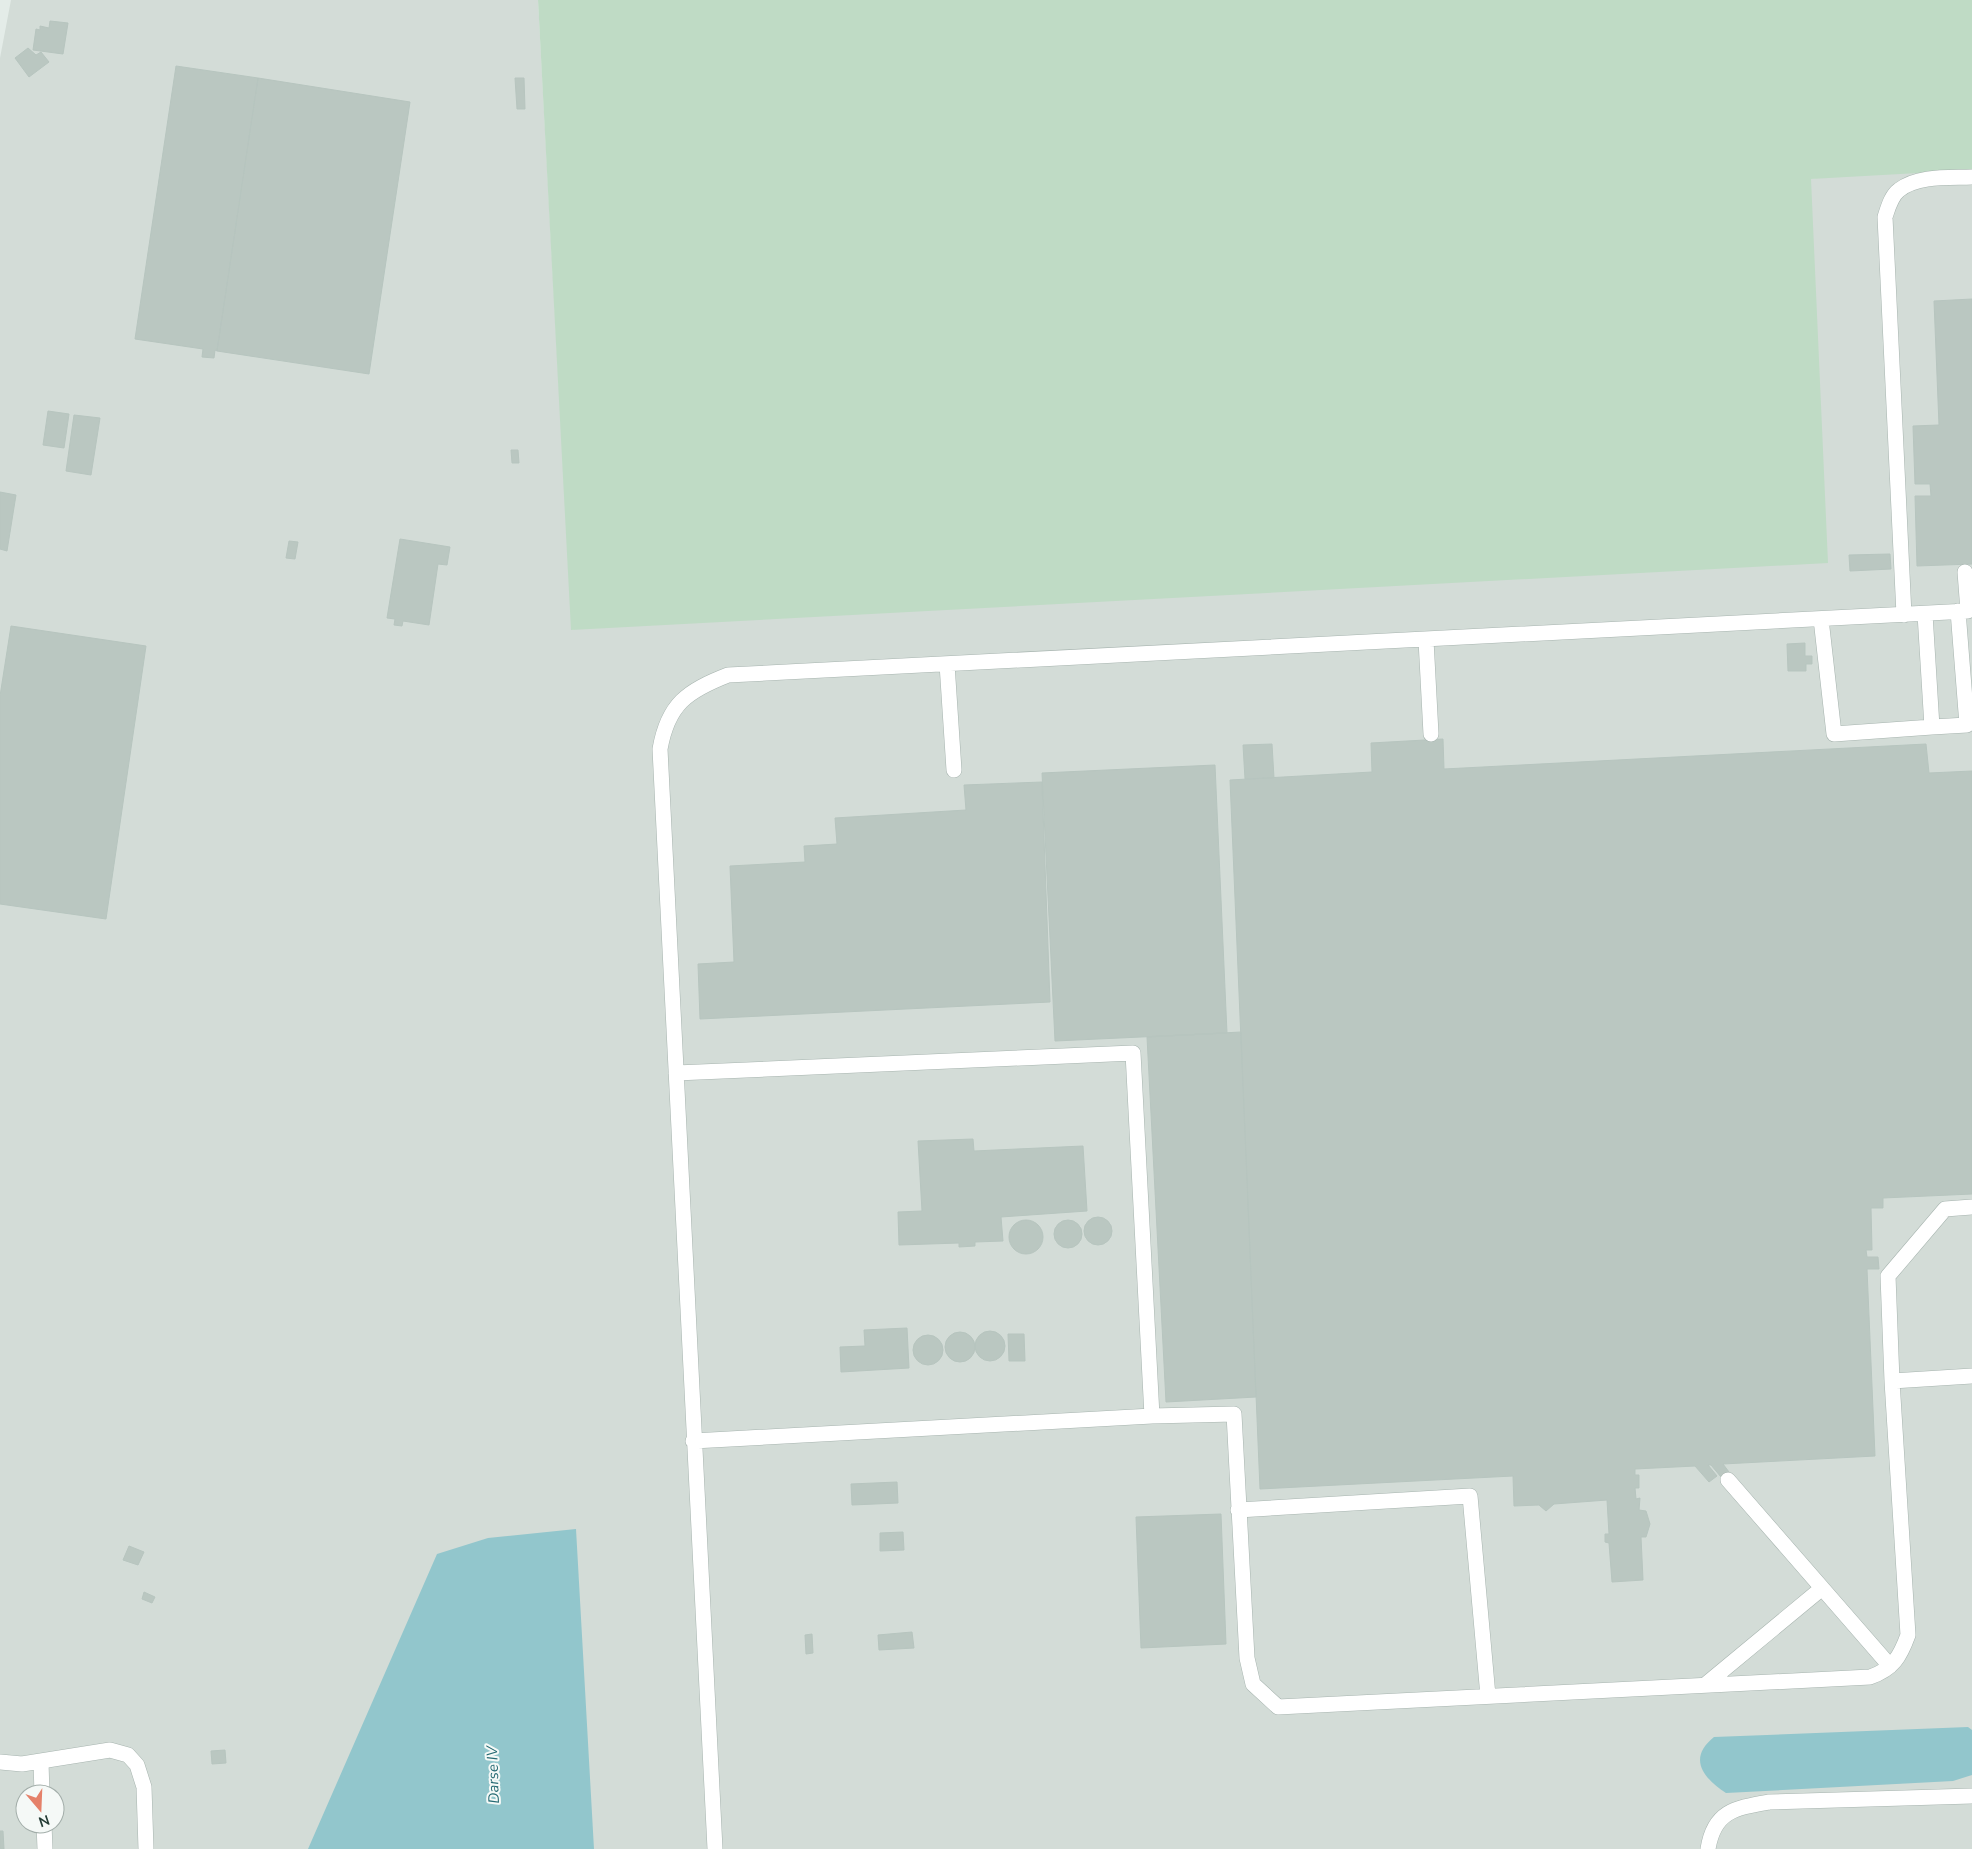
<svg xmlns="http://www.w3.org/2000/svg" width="1972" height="1849" font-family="'Nunito Sans',sans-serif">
<rect width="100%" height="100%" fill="#e4ece8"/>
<!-- built -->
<path fill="#d3dcd7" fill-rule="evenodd" d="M11,0H538L572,630L1811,179L1972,148V1849H0V58ZM25,1794H55V1824H25Z"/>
<!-- green -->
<path fill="#bfdbc5" d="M538,0H1972V170L1811,179L1828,563L571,630Z"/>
<!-- water -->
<path fill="#92c6cc" d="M576,1529L594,1849H308L437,1554L488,1538Z
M1968,1727L1972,1730V1775L1953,1781L1726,1793C1702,1777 1688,1758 1714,1737Z"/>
<!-- building -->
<path fill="#bac7c1" stroke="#b7c5bf" d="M50,21L68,23L63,54L33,50L36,29L40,30V26L49,28Z
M28,48L36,55L41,52L49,62L29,77L15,58Z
M176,66L258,78L217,351L215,350L214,358L202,357L203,349L135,339Z
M258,78L410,102L369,374L217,351Z
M515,78H524L525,109H517Z
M1972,299V564L1917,566L1915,496H1931L1930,484H1915L1913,426L1939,425L1934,301Z
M48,411L69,414L64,448L43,445Z
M74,415L100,418L91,475L66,471Z
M511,450H518L519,463H512Z
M0,492L16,495L7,551L0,549Z
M400,539L450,547L447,565L438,564L429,625L403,621L402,626L394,625L395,619L387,618Z
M289,541L298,542L295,559L286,558Z
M1890,554L1891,569L1850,571L1849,555Z
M11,626L146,646L106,919L0,904V696Z
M1805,643V656H1812V664H1806V671H1788L1787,644Z
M1443,739L1444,769L1926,744L1929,773L1972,771V1194L1883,1198V1208H1871L1872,1250H1866L1867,1257H1878L1879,1269H1867L1875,1456L1723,1464L1729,1472L1721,1477L1711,1465H1708L1717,1476L1709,1482L1695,1466L1635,1469V1475H1639V1488H1635L1636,1499L1640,1498L1639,1510L1646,1511L1650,1524L1646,1537H1641L1643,1580L1612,1582L1609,1543L1605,1542V1534H1609L1607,1500L1554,1504L1546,1511L1539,1505L1514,1506L1513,1476L1260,1489L1230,780L1372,772L1371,743Z
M1272,744L1274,778L1245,779L1243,745Z
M1215,765L1227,1033L1055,1041L1042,773Z
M1042,782L1050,1002L700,1019L698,964L734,962L730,866L805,862L804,846L837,844L835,818L966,810L964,785Z
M1241,1032L1256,1397L1166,1402L1147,1037Z
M973,1139L974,1151L1083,1146L1087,1211L1001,1217L1003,1241L975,1242V1246L959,1247V1243L899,1245L898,1212L922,1211L918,1141Z
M1084 1231a14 14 0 1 1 28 0a14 14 0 1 1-28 0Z
M1009 1237a17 17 0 1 1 34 0a17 17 0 1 1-34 0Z
M1054 1234a14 14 0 1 1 28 0a14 14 0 1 1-28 0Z
M907,1328L909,1368L841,1372L840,1347L865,1346L864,1330Z
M975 1346a15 15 0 1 1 30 0a15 15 0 1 1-30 0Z
M945 1347a15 15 0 1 1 30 0a15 15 0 1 1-30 0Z
M1008,1334H1024L1025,1361H1009Z
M913 1350a15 15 0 1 1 30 0a15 15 0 1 1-30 0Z
M897,1482L898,1503L852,1505L851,1484Z
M1221,1514L1226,1644L1141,1648L1136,1517Z
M903,1532L904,1550L880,1551V1533Z
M129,1546L144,1552L138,1565L123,1560Z
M144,1592L155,1597L152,1603L142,1599Z
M912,1632L914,1648L879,1650L878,1635Z
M812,1634L813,1653L806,1654L805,1635Z
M225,1750L226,1763L212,1764L211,1751Z
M0,1831H3L4,1849H0Z"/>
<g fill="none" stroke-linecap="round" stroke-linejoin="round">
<!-- minor casing -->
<g stroke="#a7b4af" stroke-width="16">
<path id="minor" d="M1904,615L1885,217C1888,208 1891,196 1899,190C1918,175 1950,178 1972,177
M1821,619L1834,734L1932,727L1925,614
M1426,640L1431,734
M947,664L954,770
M1932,727L1967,725L1958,611
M676,1073L1133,1053L1152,1416L693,1441
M1892,1381L1888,1276L1945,1209L1972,1207
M1152,1416L1234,1414L1247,1658L1253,1684L1278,1707L1870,1677C1893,1669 1900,1657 1908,1635L1892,1381L1972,1376
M1728,1480L1890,1666
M1238,1510L1470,1496L1488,1696
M1705,1685L1821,1589
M0,1762L22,1764L110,1750L128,1755L137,1765L144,1787L146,1849
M41,1762L42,1794
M44,1824L45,1849
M715,1849L660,749C668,704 687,691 728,675L1968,611L1965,572
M1708,1849C1714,1811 1735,1808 1769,1802L1972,1796"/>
</g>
<!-- minor -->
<use href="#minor" stroke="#fff" stroke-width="15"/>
</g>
<g text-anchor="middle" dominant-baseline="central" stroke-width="4" stroke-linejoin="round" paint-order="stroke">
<!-- water labels -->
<g font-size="15" font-style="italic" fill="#256a73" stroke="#f5f9f7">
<text transform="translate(493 1775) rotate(-92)">Darse IV</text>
</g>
</g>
<!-- north arrow -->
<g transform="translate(40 1809) rotate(161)"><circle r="24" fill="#f5f9f7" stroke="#a2ada9"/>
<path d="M0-4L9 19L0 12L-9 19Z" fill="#e5816a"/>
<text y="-8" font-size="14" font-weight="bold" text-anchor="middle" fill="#253c35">N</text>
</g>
</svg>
